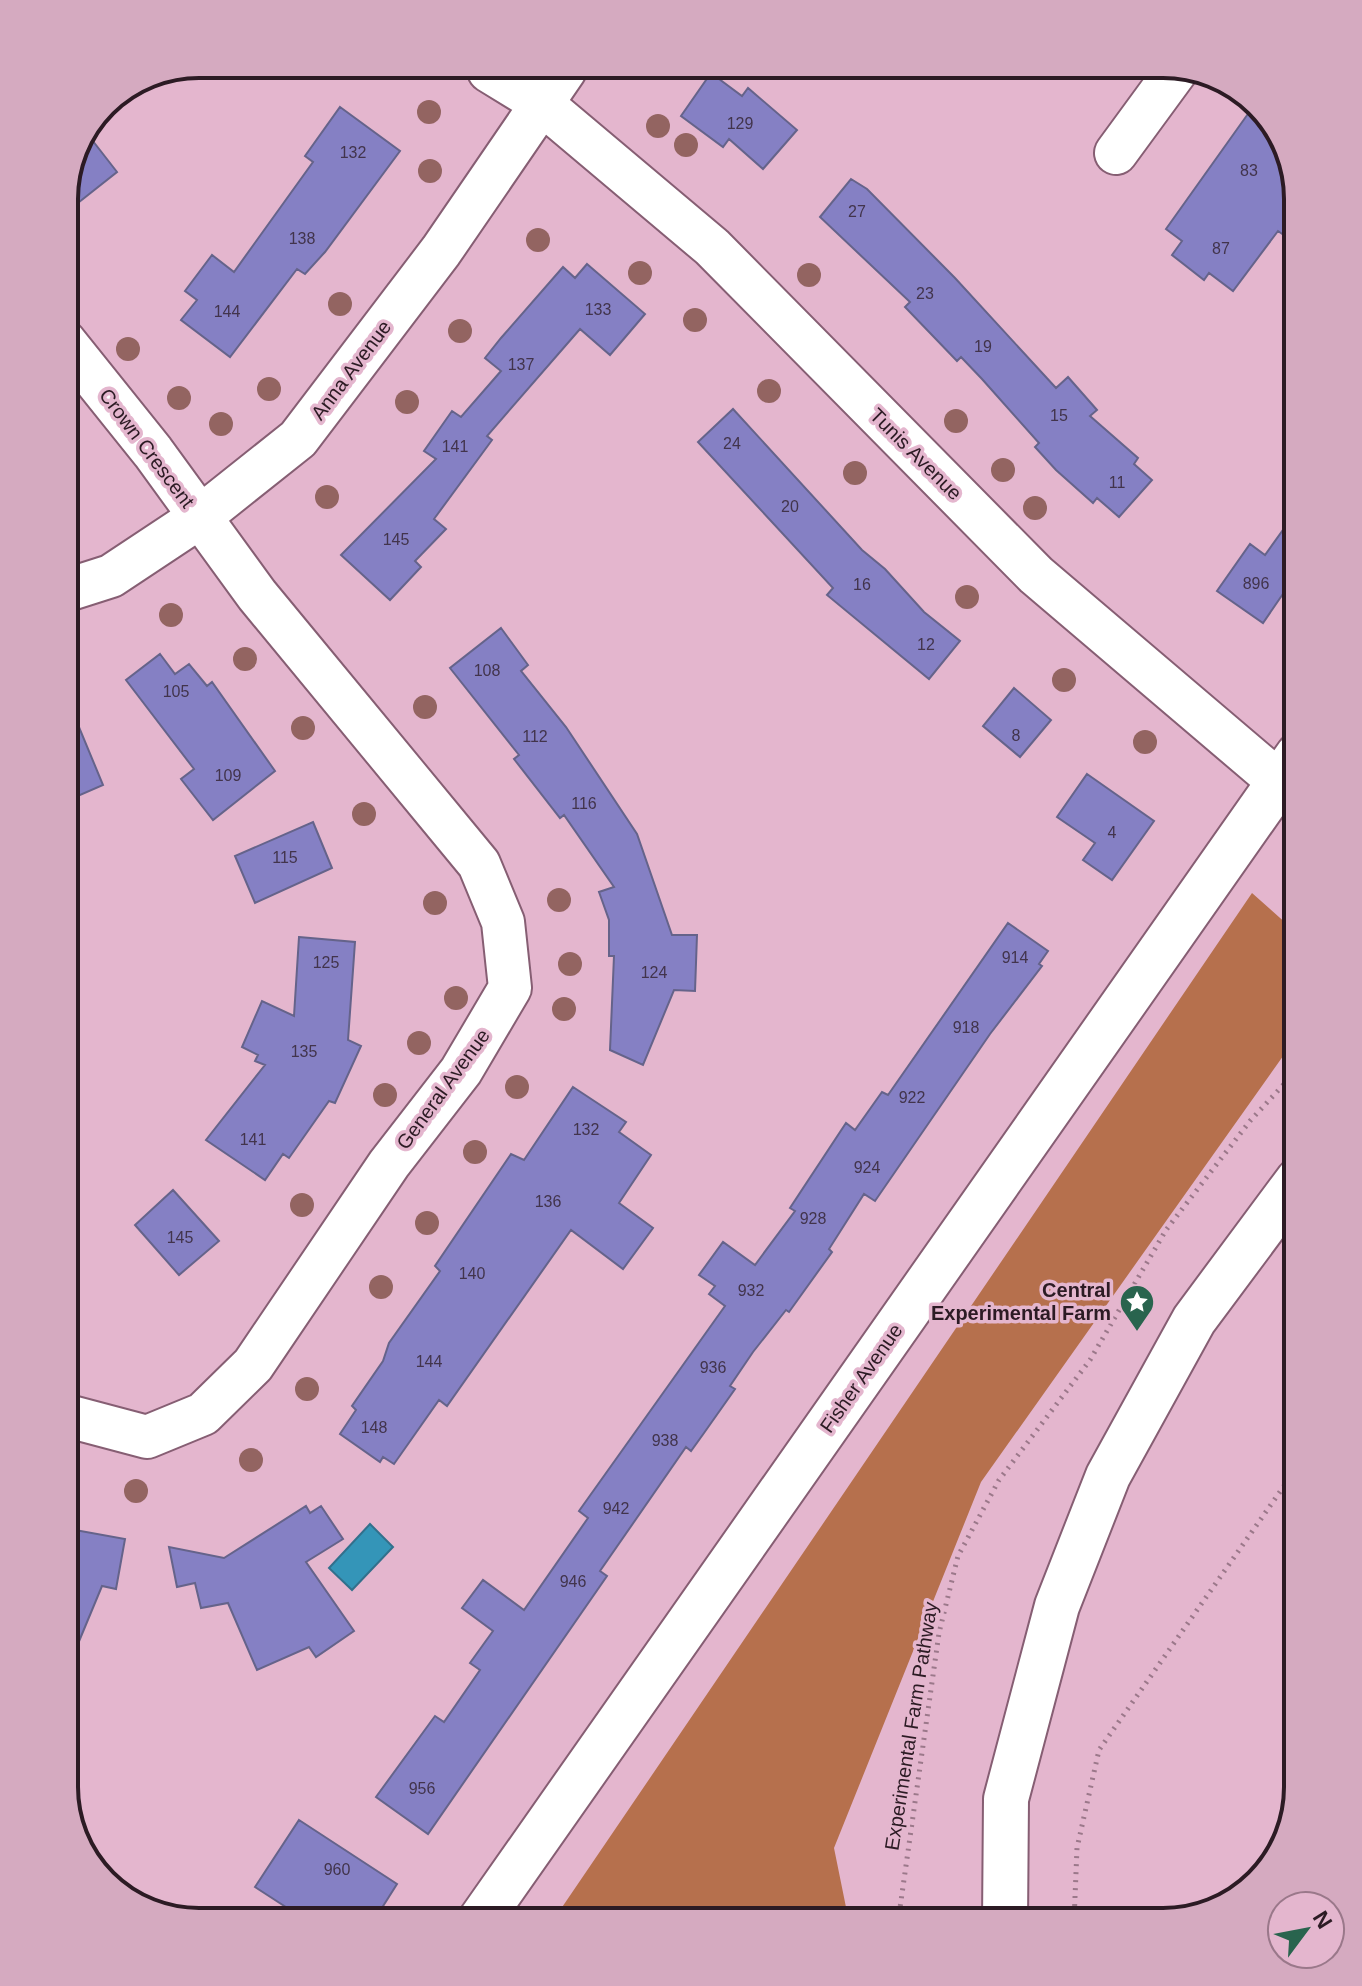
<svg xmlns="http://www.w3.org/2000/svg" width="1362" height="1986" font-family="Arial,sans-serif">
<rect width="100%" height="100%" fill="#e4b6ce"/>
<!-- forest -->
<path fill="#b6704d" d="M1252,893L1298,934V1035L981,1482L834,1848L849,1922H552Z"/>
<!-- water -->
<path fill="#3495b8" stroke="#32708c" stroke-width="2" d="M370,1524L393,1547L352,1590L329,1568Z"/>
<!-- building -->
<path fill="#8580c4" stroke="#65638a" stroke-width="2" d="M711,73L742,96L748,88L797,130L763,169L729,139L723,147L681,116Z
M1255,104L1280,132L1298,199V245L1278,231L1233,291L1209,273L1204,280L1172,255L1182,241L1166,229Z
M340,107L400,151L325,252L305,274L297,269L230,357L181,320L197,300L185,291L212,255L234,272L313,162L305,156Z
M89,136L117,172L64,214V190Z
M851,179L867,189L955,278L1056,388L1068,377L1097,410L1090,416L1138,458L1134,464L1152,480L1119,517L1097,498L1093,503L1056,470L1035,447L1039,443L982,379L961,357L957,361L905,307L910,302L820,217Z
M587,264L645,314L610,355L580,329L487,436L492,440L434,519L446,529L415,561L421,567L390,600L341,555L436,459L424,451L452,411L461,417L501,371L485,358L501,338L563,267L575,278Z
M733,409L862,550L885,569L924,612L960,641L929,679L827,595L833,588L698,442Z
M1298,509V572L1263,623L1217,591L1250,544L1265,555Z
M501,628L528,665L521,671L566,727L637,834L672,935H697L695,991L674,990L643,1065L610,1050L614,956H609V920L599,892L614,887L564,815L560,818L514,759L519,755L450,668Z
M160,654L175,674L189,664L207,686L212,682L275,771L213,820L181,779L194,769L126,680Z
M1014,688L1051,720L1020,757L983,726Z
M64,691L103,785L64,802Z
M1087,774L1154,821L1112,880L1083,860L1095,843L1057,817Z
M313,822L332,868L255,903L235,856Z
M1008,923L1048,951L1039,964L1042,966L990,1034L875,1201L864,1194L829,1249L832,1252L789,1312L786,1310L753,1352L730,1386L735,1389L704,1433L691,1451L686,1447L600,1571L607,1576L428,1834L376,1797L435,1716L444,1722L480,1670L470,1663L493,1631L462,1608L483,1580L524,1610L588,1518L579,1511L725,1306L709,1294L715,1286L699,1275L723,1242L755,1265L795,1211L790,1208L846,1123L855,1130L882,1092L888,1095Z
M299,937L355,942L348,1040L361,1046L335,1103L329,1101L289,1158L283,1154L265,1180L206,1140L265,1065L255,1061L258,1055L242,1047L262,1001L294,1016Z
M573,1087L626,1122L619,1132L651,1155L619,1203L653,1228L623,1269L571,1230L447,1406L439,1400L394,1464L383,1457L380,1462L340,1434L356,1410L352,1406L383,1361L389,1343L440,1271L435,1266L511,1154L524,1160Z
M173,1190L219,1241L179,1275L135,1225Z
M306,1506L310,1513L321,1506L343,1539L306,1562L354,1631L316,1657L309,1647L257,1670L228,1603L201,1608L195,1583L177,1587L169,1547L224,1558Z
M64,1528L125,1539L116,1589L102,1586L65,1675Z
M299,1820L397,1884L373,1922H309L255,1887Z"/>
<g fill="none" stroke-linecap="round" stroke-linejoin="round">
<!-- street casing -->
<g stroke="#865e73" stroke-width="46">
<path id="street" d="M489,71L541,103L712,247L1036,575L1298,798
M1116,153L1179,67
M64,591L111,576L200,517L298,439L441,251L565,70
M64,1415L147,1437L203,1414L253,1365L389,1164L461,1071L510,988L503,922L479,864L257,595L153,452L64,341"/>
</g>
<!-- secondary casing -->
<g stroke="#865e73" stroke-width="48">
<path id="secondary" d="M479,1922L1298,755
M1005,1922L1006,1799L1057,1606L1108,1476L1194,1320L1298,1180"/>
</g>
<!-- path -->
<path stroke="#9b788a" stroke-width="5" stroke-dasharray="2 6" stroke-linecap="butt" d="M898,1922L939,1633L958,1556L999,1480L1090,1360L1166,1230L1250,1121L1298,1069
M1074,1922L1077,1848L1099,1750L1298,1466"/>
<!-- street -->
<use href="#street" stroke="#fff" stroke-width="42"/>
<!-- secondary -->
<use href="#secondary" stroke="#fff" stroke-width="44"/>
</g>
<!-- trees -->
<g fill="#936461">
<circle cx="429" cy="112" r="12"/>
<circle cx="658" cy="126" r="12"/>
<circle cx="686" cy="145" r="12"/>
<circle cx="430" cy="171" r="12"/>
<circle cx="538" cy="240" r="12"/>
<circle cx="640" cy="273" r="12"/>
<circle cx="809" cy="275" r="12"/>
<circle cx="340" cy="304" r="12"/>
<circle cx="695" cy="320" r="12"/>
<circle cx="460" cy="331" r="12"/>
<circle cx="128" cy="349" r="12"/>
<circle cx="269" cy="389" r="12"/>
<circle cx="769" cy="391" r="12"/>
<circle cx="179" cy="398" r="12"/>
<circle cx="407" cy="402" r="12"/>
<circle cx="956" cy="421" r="12"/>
<circle cx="221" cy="424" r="12"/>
<circle cx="1003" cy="470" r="12"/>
<circle cx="855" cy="473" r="12"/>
<circle cx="327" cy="497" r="12"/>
<circle cx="1035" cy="508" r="12"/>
<circle cx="967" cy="597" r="12"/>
<circle cx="171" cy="615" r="12"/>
<circle cx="245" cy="659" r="12"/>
<circle cx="1064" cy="680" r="12"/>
<circle cx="425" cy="707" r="12"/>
<circle cx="303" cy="728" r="12"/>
<circle cx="1145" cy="742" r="12"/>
<circle cx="364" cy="814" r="12"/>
<circle cx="559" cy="900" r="12"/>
<circle cx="435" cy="903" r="12"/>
<circle cx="570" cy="964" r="12"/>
<circle cx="456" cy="998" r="12"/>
<circle cx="564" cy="1009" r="12"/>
<circle cx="419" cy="1043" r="12"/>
<circle cx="517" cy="1087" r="12"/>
<circle cx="385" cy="1095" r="12"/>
<circle cx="475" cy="1152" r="12"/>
<circle cx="302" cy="1205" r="12"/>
<circle cx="427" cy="1223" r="12"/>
<circle cx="381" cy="1287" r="12"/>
<circle cx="307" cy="1389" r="12"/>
<circle cx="251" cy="1460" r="12"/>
<circle cx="136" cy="1491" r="12"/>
</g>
<!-- icons -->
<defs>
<g id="sight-pin" transform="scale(1.8)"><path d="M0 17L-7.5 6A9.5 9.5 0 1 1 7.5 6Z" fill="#29644e" stroke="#e4b6ce"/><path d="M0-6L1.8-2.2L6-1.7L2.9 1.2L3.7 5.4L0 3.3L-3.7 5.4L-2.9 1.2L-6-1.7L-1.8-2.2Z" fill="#fff"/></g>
</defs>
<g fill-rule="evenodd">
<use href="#sight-pin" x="1137" y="1302"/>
</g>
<g text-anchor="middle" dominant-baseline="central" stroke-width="7" stroke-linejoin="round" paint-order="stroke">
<!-- number labels -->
<g font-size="16" fill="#42344c">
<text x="740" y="123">129</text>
<text x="353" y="152">132</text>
<text x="1249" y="170">83</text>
<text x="857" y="211">27</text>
<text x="302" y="238">138</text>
<text x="1221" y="248">87</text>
<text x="925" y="293">23</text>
<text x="598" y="309">133</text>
<text x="227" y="311">144</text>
<text x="983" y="346">19</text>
<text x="521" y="364">137</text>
<text x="1059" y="415">15</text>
<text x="732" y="443">24</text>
<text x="455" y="446">141</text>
<text x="1117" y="482">11</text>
<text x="790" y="506">20</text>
<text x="396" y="539">145</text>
<text x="1256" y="583">896</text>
<text x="862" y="584">16</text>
<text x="926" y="644">12</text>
<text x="487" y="670">108</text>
<text x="176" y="691">105</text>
<text x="1016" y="735">8</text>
<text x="535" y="736">112</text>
<text x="228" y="775">109</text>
<text x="584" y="803">116</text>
<text x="1112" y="832">4</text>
<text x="285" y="857">115</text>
<text x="1015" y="957">914</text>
<text x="326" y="962">125</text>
<text x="654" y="972">124</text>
<text x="966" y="1027">918</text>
<text x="304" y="1051">135</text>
<text x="912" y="1097">922</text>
<text x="586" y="1129">132</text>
<text x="253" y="1139">141</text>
<text x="867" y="1167">924</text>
<text x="548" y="1201">136</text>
<text x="813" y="1218">928</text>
<text x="180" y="1237">145</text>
<text x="472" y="1273">140</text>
<text x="751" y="1290">932</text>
<text x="429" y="1361">144</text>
<text x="713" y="1367">936</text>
<text x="374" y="1427">148</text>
<text x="665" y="1440">938</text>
<text x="616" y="1508">942</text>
<text x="573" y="1581">946</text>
<text x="422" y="1788">956</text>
<text x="337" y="1869">960</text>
</g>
<!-- street labels -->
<g font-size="20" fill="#2c1b24" stroke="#e4b6ce">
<text transform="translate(351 370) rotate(-53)">Anna Avenue</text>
<text transform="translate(147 448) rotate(53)">Crown Crescent</text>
<text transform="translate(916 454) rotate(45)">Tunis Avenue</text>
<text transform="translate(443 1089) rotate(-54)">General Avenue</text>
<text transform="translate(861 1378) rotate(-55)">Fisher Avenue</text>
<text transform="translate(911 1726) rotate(-81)">Experimental Farm Pathway</text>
</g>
<!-- poi labels -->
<g font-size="20" font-weight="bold" fill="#2c1b24" stroke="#e4b6ce" text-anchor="end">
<text x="1111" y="1290">Central<tspan x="1111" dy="23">Experimental Farm</tspan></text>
</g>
</g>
<!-- crop -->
<path d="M0 0H1362V1986H0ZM199 78H1163A121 121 0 0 1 1284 199V1787A121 121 0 0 1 1163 1908H199A121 121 0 0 1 78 1787V199A121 121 0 0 1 199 78Z" fill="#d5aac0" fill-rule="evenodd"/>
<path fill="none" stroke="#2c1b24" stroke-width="4" d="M199 78H1163A121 121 0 0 1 1284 199V1787A121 121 0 0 1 1163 1908H199A121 121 0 0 1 78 1787V199A121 121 0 0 1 199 78Z"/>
<!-- north arrow -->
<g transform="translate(1306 1930) rotate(58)"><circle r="38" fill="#e4b6ce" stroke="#9a788a" stroke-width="2"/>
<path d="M0-6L14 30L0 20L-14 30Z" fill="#29644e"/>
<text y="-12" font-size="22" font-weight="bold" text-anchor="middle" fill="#2c1b24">N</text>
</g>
</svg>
